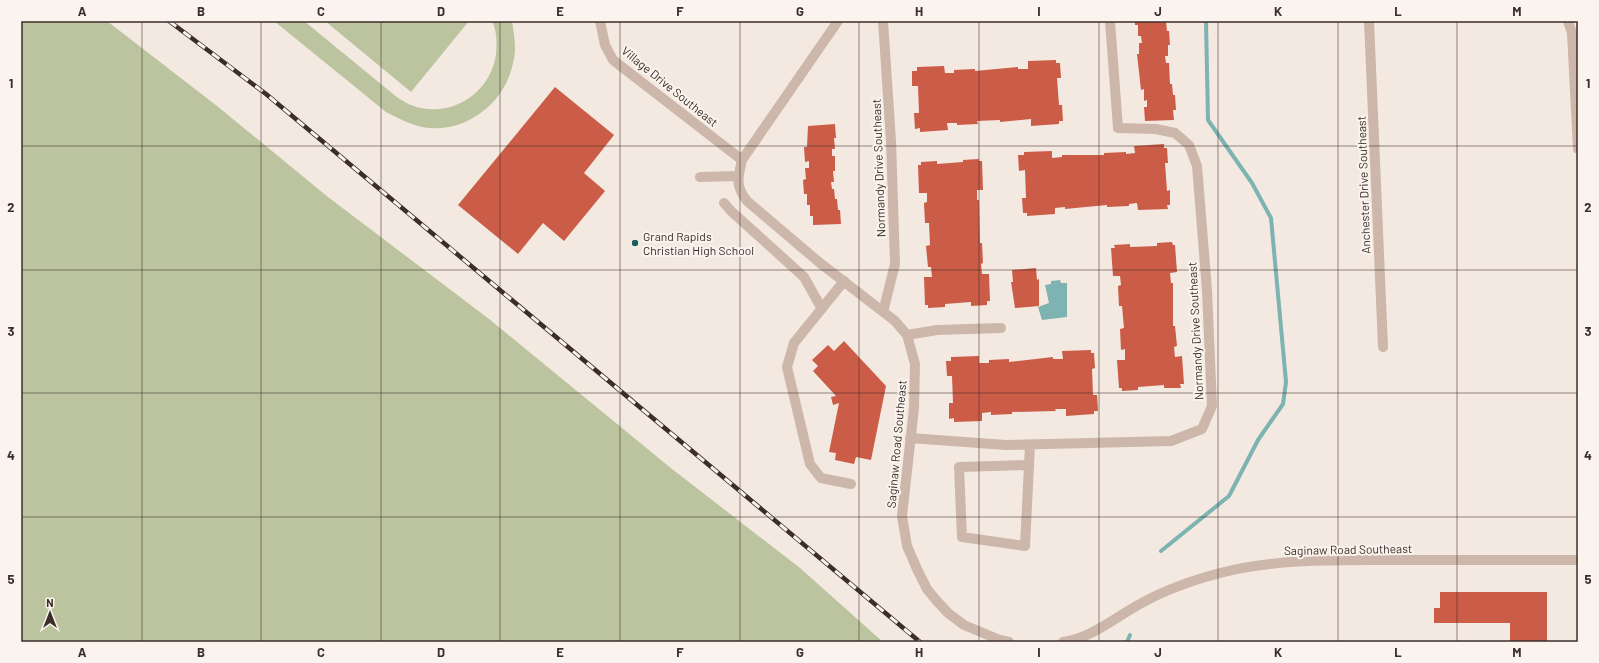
<svg xmlns="http://www.w3.org/2000/svg" width="1599" height="663" font-family="Barlow,sans-serif">
<rect width="100%" height="100%" fill="#f4e9e0"/>
<!-- green -->
<path fill="#bbc49e" d="M21,21H107L217,106L328,197L489,319L672,469L800,568L883,642H21Z
M274,21H304L398,98C402,100 407,104 411,105C449,120 491,94 496,54C497,43 497,31 492,21H512C514,35 517,49 513,63C505,104 464,135 422,127C409,124 398,118 386,112Z
M325,21H469L411,92Z"/>
<!-- water -->
<path fill="#7db3b0" d="M1060,280L1061,283H1067V317L1042,320L1038,307L1049,303L1045,285L1051,284V281Z"/>
<g fill="none" stroke-linecap="round" stroke-linejoin="round">
<!-- stream -->
<path stroke="#7db3b0" stroke-width="4" d="M1161,551L1229,496L1258,440L1283,404L1286,382L1271,218L1252,183L1208,120L1206,21
M1127,642L1130,635"/>
</g>
<!-- building -->
<path fill="#cb5c47" d="M1135,21H1166L1167,31H1169L1170,45H1168V56H1165L1166,63H1169L1170,84H1172L1173,95H1175L1176,110H1173L1174,120L1145,121L1144,107H1147V100L1144,101V89L1141,90L1137,54H1139V43H1142L1141,36H1138V25H1135Z
M1056,60V63H1060L1061,78H1057L1059,105H1062L1063,121H1059V124L1031,126V119L1000,122V120L977,121L978,124L957,125V123H947L948,130L920,132V128L915,129L914,113H919L918,86H912V71H917V67L944,66L945,73H954V70L975,69V71L1018,67V69H1028V61Z
M555,87L614,135L584,173L605,191L564,241L543,223L518,254L458,205Z
M835,124L836,138H834L835,149H832V156H835V171H833L834,182H831L832,189H834L835,199H837L838,210H840L841,224L813,225V216H810V205H807V194H804L803,180L806,179L805,168H809V161L805,162L804,147H807L808,126Z
M1164,144V148H1167L1168,163H1165L1167,191L1170,190V205H1167L1168,209L1138,210L1137,203L1129,204V206L1107,207V205L1065,209V207L1055,208V214L1027,216V213H1023L1022,198H1026L1025,170L1019,171L1018,155H1024V152L1052,151V158L1062,157V155H1104V153L1126,152V154L1135,153L1134,146Z
M979,159V161H982L983,190H977V200H979L980,243H982L983,263L981,264L982,274H989L990,301H987V305L971,306V302L945,304V307L928,308V305H925L924,277H932L931,267H928L926,246L930,245L929,223H925L924,203L927,202V193H919L918,165H921V162L937,161V164L963,162V160Z
M1172,242L1173,245H1175L1177,272L1170,273L1171,283H1173V326H1175L1177,346L1174,347L1175,357L1182,356L1184,384H1180L1181,388H1164V385L1138,387V390L1122,391V388H1119L1117,360H1125V349L1121,350L1120,329L1124,328L1122,306H1119L1118,286L1121,285L1120,276H1113L1111,248H1115L1114,245L1130,244V247L1157,246V243Z
M1036,268L1037,280L1039,279V306L1015,308L1011,282H1013L1012,270Z
M844,341L886,386L871,460L856,457L854,464L835,460L836,453L829,452L839,403L833,405L831,397L836,396L813,371L818,366L812,360L828,345L834,351Z
M1091,350V353H1094L1095,368L1092,369L1093,395H1097L1098,411H1094V414L1066,416V409H1055L1056,411L1012,412V414L991,415V412L982,413V421L954,422V418L949,419V403H953L952,376H947L946,361H951V357L979,356V363H989V360L1009,359V362L1053,357V359H1063L1062,351Z
M1440,592H1547V642H1510V623H1434V608H1440Z"/>
<g fill="none" stroke-linecap="round" stroke-linejoin="round">
<!-- minor -->
<path stroke="#cdb7aa" stroke-width="10" d="M600,21L605,45L613,60L742,160
M838,21L742,160C738,178 735,186 747,201L820,263L895,321L907,335L915,364L914,408L902,516L907,546L917,569L927,589L936,600L948,613L964,625L1000,640L1009,642
M1369,21L1383,347
M1568,21L1572,33L1578,149
M700,177L738,176
M724,203L731,211L804,277L822,309
M844,281L794,343L787,367L810,464L821,478L851,484
M883,312L895,264L891,141L883,21
M907,335L937,330L1001,328
M910,438L1006,445L1171,441L1202,429L1212,406L1207,290L1197,166L1189,145L1175,133L1156,129L1118,128L1110,21
M1029,465L959,467L962,537L1025,546L1030,445
M1063,642C1088,638 1107,624 1128,611C1155,594 1189,581 1220,573C1275,559 1331,560 1388,560C1451,560 1515,560 1578,560"/>
<!-- rail casing -->
<g stroke="#3b2e2a" stroke-width="4.5">
<path id="rail" d="M169,21L266,94L920,642"/>
</g>
<!-- rail -->
<use href="#rail" stroke="#fbf3ed" stroke-width="3" stroke-dasharray="9" stroke-linecap="butt"/>
</g>
<!-- grid -->
<path fill="none" stroke="#3b2e2a" stroke-width="1" stroke-opacity="0.55" d="M142,21V642M261,21V642M381,21V642M500,21V642M620,21V642M740,21V642M859,21V642M979,21V642M1099,21V642M1218,21V642M1338,21V642M1457,21V642M21,146H1578M21,270H1578M21,393H1578M21,517H1578"/>
<!-- markers -->
<circle fill="#1d5e5d" stroke="#fbf3ed" stroke-width="1.5" cx="635" cy="243" r="4"/>
<g text-anchor="middle" dominant-baseline="central" stroke-width="4" stroke-linejoin="round" paint-order="stroke">
<!-- street labels -->
<g font-size="12" fill="#3b2e2a" stroke="#fbf3ed">
<text transform="translate(670 86) rotate(39)">Village Drive Southeast</text>
<text transform="translate(878 168) rotate(-92)">Normandy Drive Southeast</text>
<text transform="translate(1363 185) rotate(-92)">Anchester Drive Southeast</text>
<text transform="translate(1195 331) rotate(-93)">Normandy Drive Southeast</text>
<text transform="translate(896 444) rotate(-85)">Saginaw Road Southeast</text>
<text transform="translate(1348 549) rotate(-1)">Saginaw Road Southeast</text>
</g>
<!-- poi labels -->
<g font-size="12" fill="#3b2e2a" stroke="#fbf3ed" text-anchor="start">
<text x="643" y="236">Grand Rapids<tspan x="643" dy="14">Christian High School</tspan></text>
</g>
</g>
<!-- border -->
<rect width="1599" height="663" fill="none" stroke="#fbf3ed" stroke-width="44"/>
<!-- north arrow -->
<g transform="translate(50 613)" stroke="#fbf3ed" stroke-width="3" paint-order="stroke">
<path d="M0-3L7 15L0 10L-7 15Z" fill="#3b2e2a"/>
<text y="-6" font-size="11" font-weight="bold" text-anchor="middle" fill="#3b2e2a">N</text>
</g>
<rect x="22" y="22" width="1555" height="619" fill="none" stroke="#3b2e2a" stroke-width="1.5"/>
<g font-size="13" text-anchor="middle" font-weight="bold" fill="#3b2e2a">
<text x="82" y="16">A</text>
<text x="201" y="16">B</text>
<text x="321" y="16">C</text>
<text x="441" y="16">D</text>
<text x="560" y="16">E</text>
<text x="680" y="16">F</text>
<text x="800" y="16">G</text>
<text x="919" y="16">H</text>
<text x="1039" y="16">I</text>
<text x="1158" y="16">J</text>
<text x="1278" y="16">K</text>
<text x="1398" y="16">L</text>
<text x="1517" y="16">M</text>
<text x="11" y="88">1</text>
<text x="1588" y="88">1</text>
<text x="11" y="212">2</text>
<text x="1588" y="212">2</text>
<text x="11" y="336">3</text>
<text x="1588" y="336">3</text>
<text x="11" y="460">4</text>
<text x="1588" y="460">4</text>
<text x="11" y="584">5</text>
<text x="1588" y="584">5</text>
<text x="82" y="657">A</text>
<text x="201" y="657">B</text>
<text x="321" y="657">C</text>
<text x="441" y="657">D</text>
<text x="560" y="657">E</text>
<text x="680" y="657">F</text>
<text x="800" y="657">G</text>
<text x="919" y="657">H</text>
<text x="1039" y="657">I</text>
<text x="1158" y="657">J</text>
<text x="1278" y="657">K</text>
<text x="1398" y="657">L</text>
<text x="1517" y="657">M</text>
</g>
</svg>
